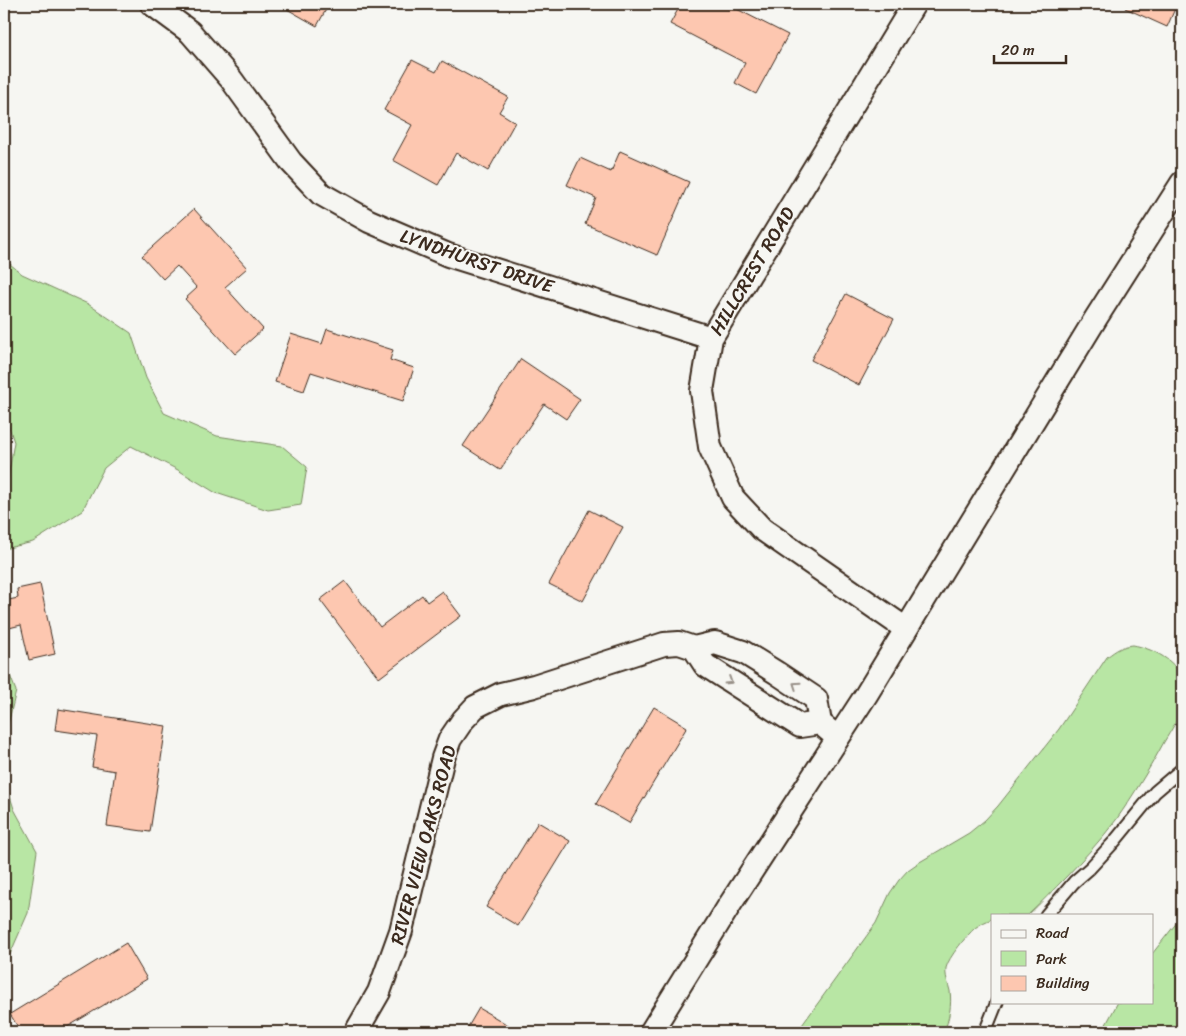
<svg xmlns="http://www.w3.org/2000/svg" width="1186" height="1036" font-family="Sriracha,sans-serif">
<rect width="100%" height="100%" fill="#f6f6f2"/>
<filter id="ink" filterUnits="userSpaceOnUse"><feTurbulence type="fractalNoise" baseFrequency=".02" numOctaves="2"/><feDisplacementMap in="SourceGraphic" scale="10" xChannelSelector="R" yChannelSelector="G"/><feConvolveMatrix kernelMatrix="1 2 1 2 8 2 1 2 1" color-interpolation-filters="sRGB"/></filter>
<g filter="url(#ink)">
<!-- green -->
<path fill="#b8e6a4" stroke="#7a8861" d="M4,259L22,274L88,304L131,333L146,378L164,413L217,436L282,446L307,467L301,505L268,510L216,493L178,470L131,446L104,468L82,511L33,542L4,549V483L8,478L14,442L4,412Z
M1133,645C1151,648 1179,661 1182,681C1183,688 1183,697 1182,704C1181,716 1170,732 1164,742C1150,768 1133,796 1116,820C1101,840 1083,859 1066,877C1053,890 1041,903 1028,915H992V919C986,921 980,924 975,928C967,935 948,958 946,968C945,976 948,983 950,991C952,1004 949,1020 944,1032H797L876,923L890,893L899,880L908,870L918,863L969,833L985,820L998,806L1059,729L1107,657C1116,650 1122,646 1133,645Z
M4,660L16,691L4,741Z
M4,777L14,809L37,851L28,913L4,968Z
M1182,916V1032H1102L1118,1002H1152V954Z"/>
<!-- building -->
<path fill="#fdc7b0" stroke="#3b2a1e" d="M291,4H329L317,26L287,9Z
M352,4H368L364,11Z
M681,4H727L788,35L756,94L735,83L745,63L670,24Z
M1126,4H1177L1167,27L1125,8Z
M412,60L436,72L442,61L508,97L499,112L515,122L488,171L456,153L438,185L393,160L412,125L384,110Z
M620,151L689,182L657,255L585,224L596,198L567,185L580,158L611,172Z
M194,209L247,268L225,287L263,329L235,354L185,299L197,288L177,266L163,279L142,256Z
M846,294L894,319L859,385L811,360Z
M327,329L393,350L390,360L414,368L403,401L311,372L304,391L275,382L291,334L322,344Z
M521,359L580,399L566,419L544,404L500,470L463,446Z
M589,510L623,527L583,601L549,584Z
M345,581L380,627L422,595L427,602L442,591L461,616L379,678L320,600Z
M40,584L55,654L29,660L21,625L5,629L4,601L18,598L17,589Z
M654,707L687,727L629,823L596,804Z
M58,709L166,726L150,832L107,826L115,771L92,767L97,736L55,730Z
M538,822L570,841L518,926L486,907Z
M126,943L147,979L59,1032H21L10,1014Z
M479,1008L520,1032H465Z"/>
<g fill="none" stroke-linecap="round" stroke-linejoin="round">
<!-- lane casing -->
<g stroke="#3b2a1e" stroke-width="15">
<path id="lane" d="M1046,915L1074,882L1090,868L1114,842L1155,792L1182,769
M985,1032L997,1002"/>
</g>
<!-- street casing -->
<g stroke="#3b2a1e" stroke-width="26">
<path id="street" d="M152,4L190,32L231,79L291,162L321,194L369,221L448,255L711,338
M906,629L762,529L733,498L710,447L702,391L711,338L914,4
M820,723L816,699L777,673L743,652L715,643L694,648L705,665L800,726L820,723L838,738
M356,1032L379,992L401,931L443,758L450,739L463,720L475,707L501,694L534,686L664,644L679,643L694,648
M651,1032L729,906L866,695L1096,318L1182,183"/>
</g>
<!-- lane -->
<use href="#lane" stroke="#f6f6f2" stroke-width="11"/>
<!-- street -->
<use href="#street" stroke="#f6f6f2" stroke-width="22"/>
</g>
<!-- one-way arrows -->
<defs><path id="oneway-chevron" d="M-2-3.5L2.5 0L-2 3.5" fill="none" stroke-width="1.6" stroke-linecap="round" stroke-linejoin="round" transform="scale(1.25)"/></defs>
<g stroke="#989088">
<use href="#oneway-chevron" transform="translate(729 681) rotate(32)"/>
<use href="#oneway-chevron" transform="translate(796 685) rotate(-146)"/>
</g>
</g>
<g text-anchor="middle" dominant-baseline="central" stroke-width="4" stroke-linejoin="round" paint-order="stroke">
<!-- street labels -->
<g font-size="19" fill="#3b2a1e" stroke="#f6f6f2">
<text transform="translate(477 261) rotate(19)">LYNDHURST DRIVE</text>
<text transform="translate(752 271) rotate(-59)">HILLCREST ROAD</text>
<text transform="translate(423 845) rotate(-75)">RIVER VIEW OAKS ROAD</text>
</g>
</g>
<!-- margin -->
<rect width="1186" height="1036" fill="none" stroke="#f6f6f2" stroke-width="20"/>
<rect x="10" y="10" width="1166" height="1016" fill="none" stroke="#3b2a1e" stroke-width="2" filter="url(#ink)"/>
<!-- legend -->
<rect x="991" y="914" width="162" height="90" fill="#f6f6f2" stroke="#aba49d"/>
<rect x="1001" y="930" width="25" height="8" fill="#f6f6f2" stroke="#aba49d"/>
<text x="1036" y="938" font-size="15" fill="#3b2a1e">Road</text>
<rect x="1001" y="951" width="25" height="15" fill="#b8e6a4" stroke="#aba49d"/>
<text x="1036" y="964" font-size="15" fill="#3b2a1e">Park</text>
<rect x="1001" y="976" width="25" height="15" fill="#fdc7b0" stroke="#aba49d"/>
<text x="1036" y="988" font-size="15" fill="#3b2a1e">Building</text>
<!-- scale -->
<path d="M994 55v8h72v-8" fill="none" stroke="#3b2a1e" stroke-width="2.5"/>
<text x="1001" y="55" font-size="15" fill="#3b2a1e" stroke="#f6f6f2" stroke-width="4" paint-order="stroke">20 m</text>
</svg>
